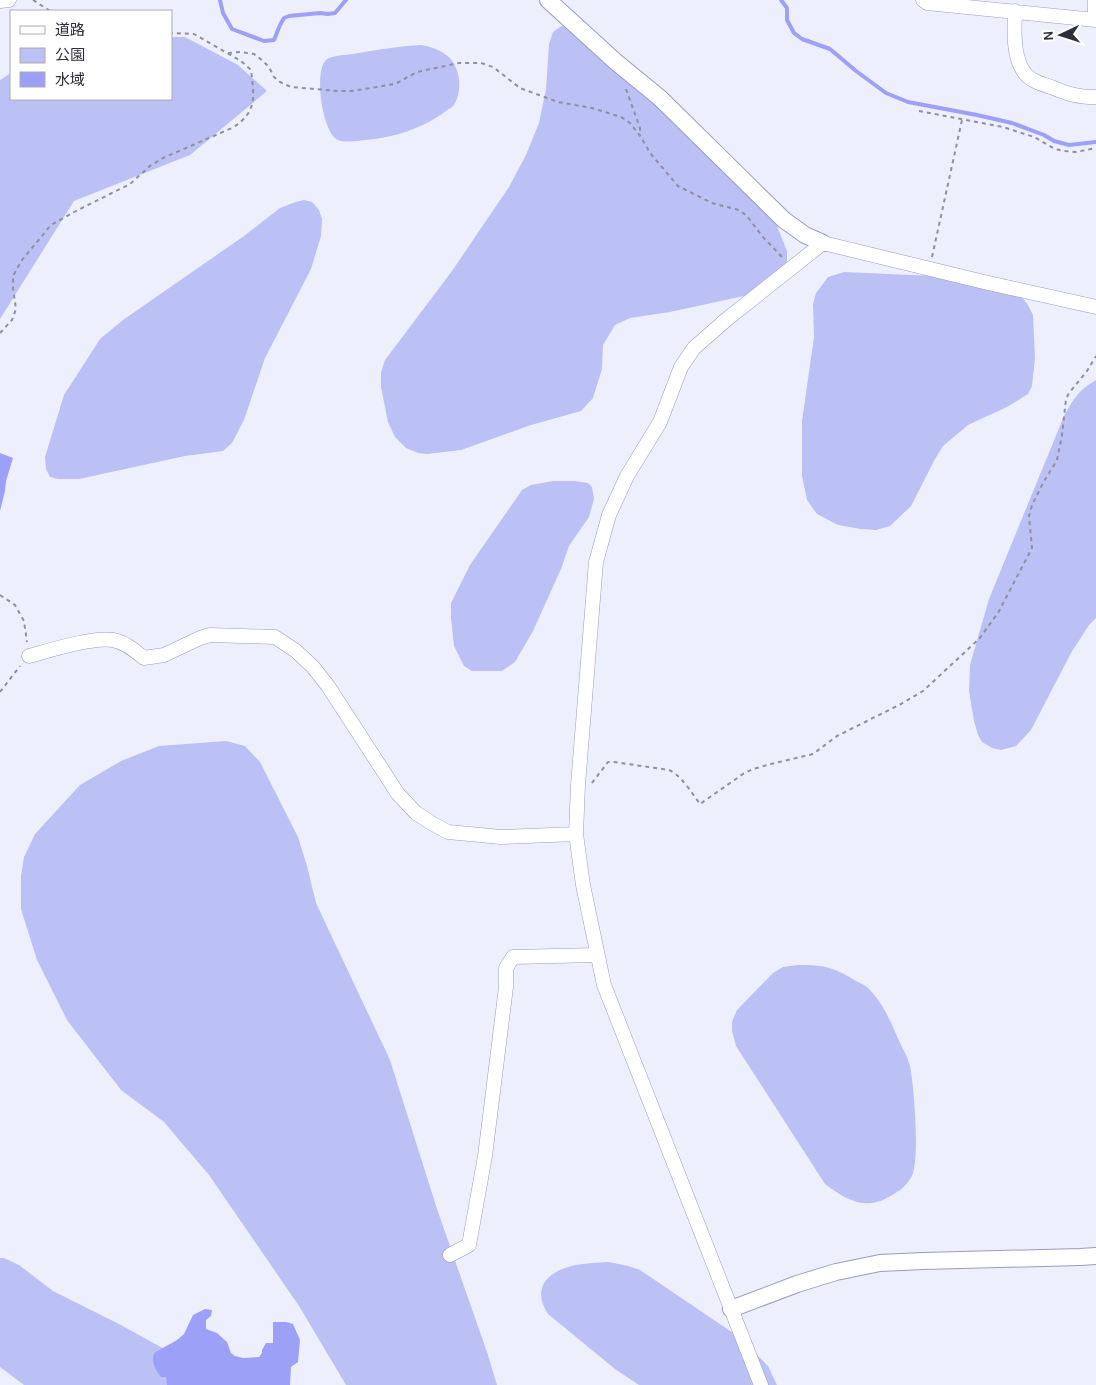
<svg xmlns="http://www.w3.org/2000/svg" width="1096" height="1385" font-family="Karla,'Noto Sans JP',sans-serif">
<rect width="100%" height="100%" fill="#eeeffd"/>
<!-- green -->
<path fill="#bbc0f5" d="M570,23L773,216L787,251V261L780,281L762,292L670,312L630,318L615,325L603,345L602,369L593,398L581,411L531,425L461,450L427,454L418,453L406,448L395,437L388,422L381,387V372L385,360L452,271L509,187L526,155L539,123L546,89L549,44L553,32L560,27Z
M171,37H185L238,65L267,91L190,155L74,201L0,319V80L11,73V99H171Z
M422,45C439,49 454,55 458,74C460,82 460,95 455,103C454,106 449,109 446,111C424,128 393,138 365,140C357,141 346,143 338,140C322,133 313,69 327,59C335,55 345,55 353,54C376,50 398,46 422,45Z
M304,200L312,202L319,210L322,219L321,236L311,269L265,358L244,420L232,443L223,451L185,456L79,479H58L50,477L46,469L45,457L64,395L100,339L123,320L244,236L280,208L296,202Z
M844,272L933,276L1018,292L1028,305L1033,315L1035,358L1032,386L1028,394L1007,407L968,425L943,446L935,459L911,506L890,526L876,530L861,529L838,525L817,514L807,500L802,476V421L814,337L813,304L816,293L828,277Z
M1096,380V618L1089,625L1071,653L1031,730L1016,746L1001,750L992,748L982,742L978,735L974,721L969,691L970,665L989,599L1064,416C1074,398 1078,391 1096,380Z
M553,481H575L588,483L592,487L594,499L589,517L569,546L561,569L533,631L515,662L502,671H472L464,666L454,646L451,618V603L470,565L522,490L531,485Z
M226,741L245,746L260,762L298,837L307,866L316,903L390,1060L437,1209L488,1355L497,1385H346L299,1306L209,1175L164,1122L121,1090L67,1020L37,960L21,909V876L24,857L35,834L80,785L121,761L159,746Z
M798,965C825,965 833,967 856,981C860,983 865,985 869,989C884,1004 892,1025 901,1045C904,1051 908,1058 910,1066C914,1086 920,1158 912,1176C906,1187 898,1192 887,1198C863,1211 844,1198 825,1184L736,1046L732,1031V1022L737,1010L773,973L783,967Z
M0,1258H4L19,1265L53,1291L119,1324L177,1356L204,1385H24L0,1367Z
M609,1262L628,1266L640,1270L739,1337L768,1366L777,1385H639L615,1369L548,1314C534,1293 542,1276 565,1268C579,1263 595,1263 609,1262Z"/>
<!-- water -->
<path fill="#9ca1f7" d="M0,453L13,458L6,481L5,491L0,511Z
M205,1309L212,1310L211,1316L206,1320V1329L217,1333L227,1342L231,1353L235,1356L243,1358L259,1357L262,1353V1350L266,1343H273V1322H286L293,1324L300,1340L298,1362L291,1367L290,1385H167L166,1377H161C155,1369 151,1362 154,1353L177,1340L184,1334L193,1315Z"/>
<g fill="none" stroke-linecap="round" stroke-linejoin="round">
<!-- stream -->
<path stroke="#9ca1f7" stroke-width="4" d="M220,0L223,13L232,29L264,41L274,40L280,25L284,18L289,16L320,13L328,14L335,13L346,0
M781,0L787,8V20L794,33L802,39L830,49L856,71L886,93L908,102L977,115L1012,123L1044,135L1054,141L1069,145L1096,142"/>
<!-- minor casing -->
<g stroke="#9a9dbb" stroke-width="15">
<path id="minor" d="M923,0L927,3L1096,20
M1095,0V19
M0,1L9,0
M1015,11C1014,31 1012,69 1033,80C1038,83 1045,85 1051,87C1068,94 1077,97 1096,97
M29,656C51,650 92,637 113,640C125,642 135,651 144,658L164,655L200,638L210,635L275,637L296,651L313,667L328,686L398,794L416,813L433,824L448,832L501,837L576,834
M450,1255L469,1245L485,1156L506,987V968L513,957L597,955
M761,1385L604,985L583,885L576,834L578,785L596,562L609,515L627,476L660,422L681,367L694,348L727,319L823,243L984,282L1096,307"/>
</g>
<!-- tertiary casing -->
<g stroke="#9a9dbb" stroke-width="18">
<path id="tertiary" d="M548,0L616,62L660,98L784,220L805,235L823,243
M731,1309L797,1284L836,1272L880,1263L923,1261L1080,1257L1096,1256"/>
</g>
<!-- path -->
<path stroke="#8f909d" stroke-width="2" stroke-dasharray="4 4" stroke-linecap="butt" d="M33,0L50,11
M228,53L240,52L254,54L263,61L269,67L274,77L280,82L291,87L338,91H352L389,85L397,83L417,72L459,63H481L493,67L520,88L558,102L592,108L621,117L630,123L641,137L650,153L678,186L712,203L739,210L747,216L762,236L782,257
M626,89L640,128V135
M919,111L1003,127L1034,137L1055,149L1064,151L1076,152L1096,148
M932,257L962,120
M0,333L12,320L16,309L13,288V276L22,260L51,225L76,211L130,184L150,166L163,158L232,128C258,112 254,96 251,70L241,61L194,34L171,33
M0,595L15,605L24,621L27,642
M0,692L20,666
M592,783L608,762H614L669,770C682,776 691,792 700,804L743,774L753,769L771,764L813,754L837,736L901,704L923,691L979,639L998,613L1032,548L1029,516L1032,505L1043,483L1057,460L1062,435L1066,399L1069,393L1087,371L1096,356"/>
<!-- minor -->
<use href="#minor" stroke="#fff" stroke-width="14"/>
<!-- tertiary -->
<use href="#tertiary" stroke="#fff" stroke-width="16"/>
</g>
<!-- legend -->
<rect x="10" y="10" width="162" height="90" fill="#ffffff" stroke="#abacb1"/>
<rect x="20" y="26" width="25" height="8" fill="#ffffff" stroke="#abacb1"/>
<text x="55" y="35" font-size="15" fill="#2e2f3b">道路</text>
<rect x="20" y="48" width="25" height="15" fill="#bbc0f5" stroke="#abacb1"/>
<text x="55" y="60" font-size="15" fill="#2e2f3b">公園</text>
<rect x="20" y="72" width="25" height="15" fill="#9ca1f7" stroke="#abacb1"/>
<text x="55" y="85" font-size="15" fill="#2e2f3b">水域</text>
<!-- north arrow -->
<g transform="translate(1061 35) rotate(266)" stroke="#ffffff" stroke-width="4" paint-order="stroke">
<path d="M0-4L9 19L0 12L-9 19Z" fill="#2e2f3b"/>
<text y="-8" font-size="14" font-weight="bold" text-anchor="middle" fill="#2e2f3b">N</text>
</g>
</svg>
